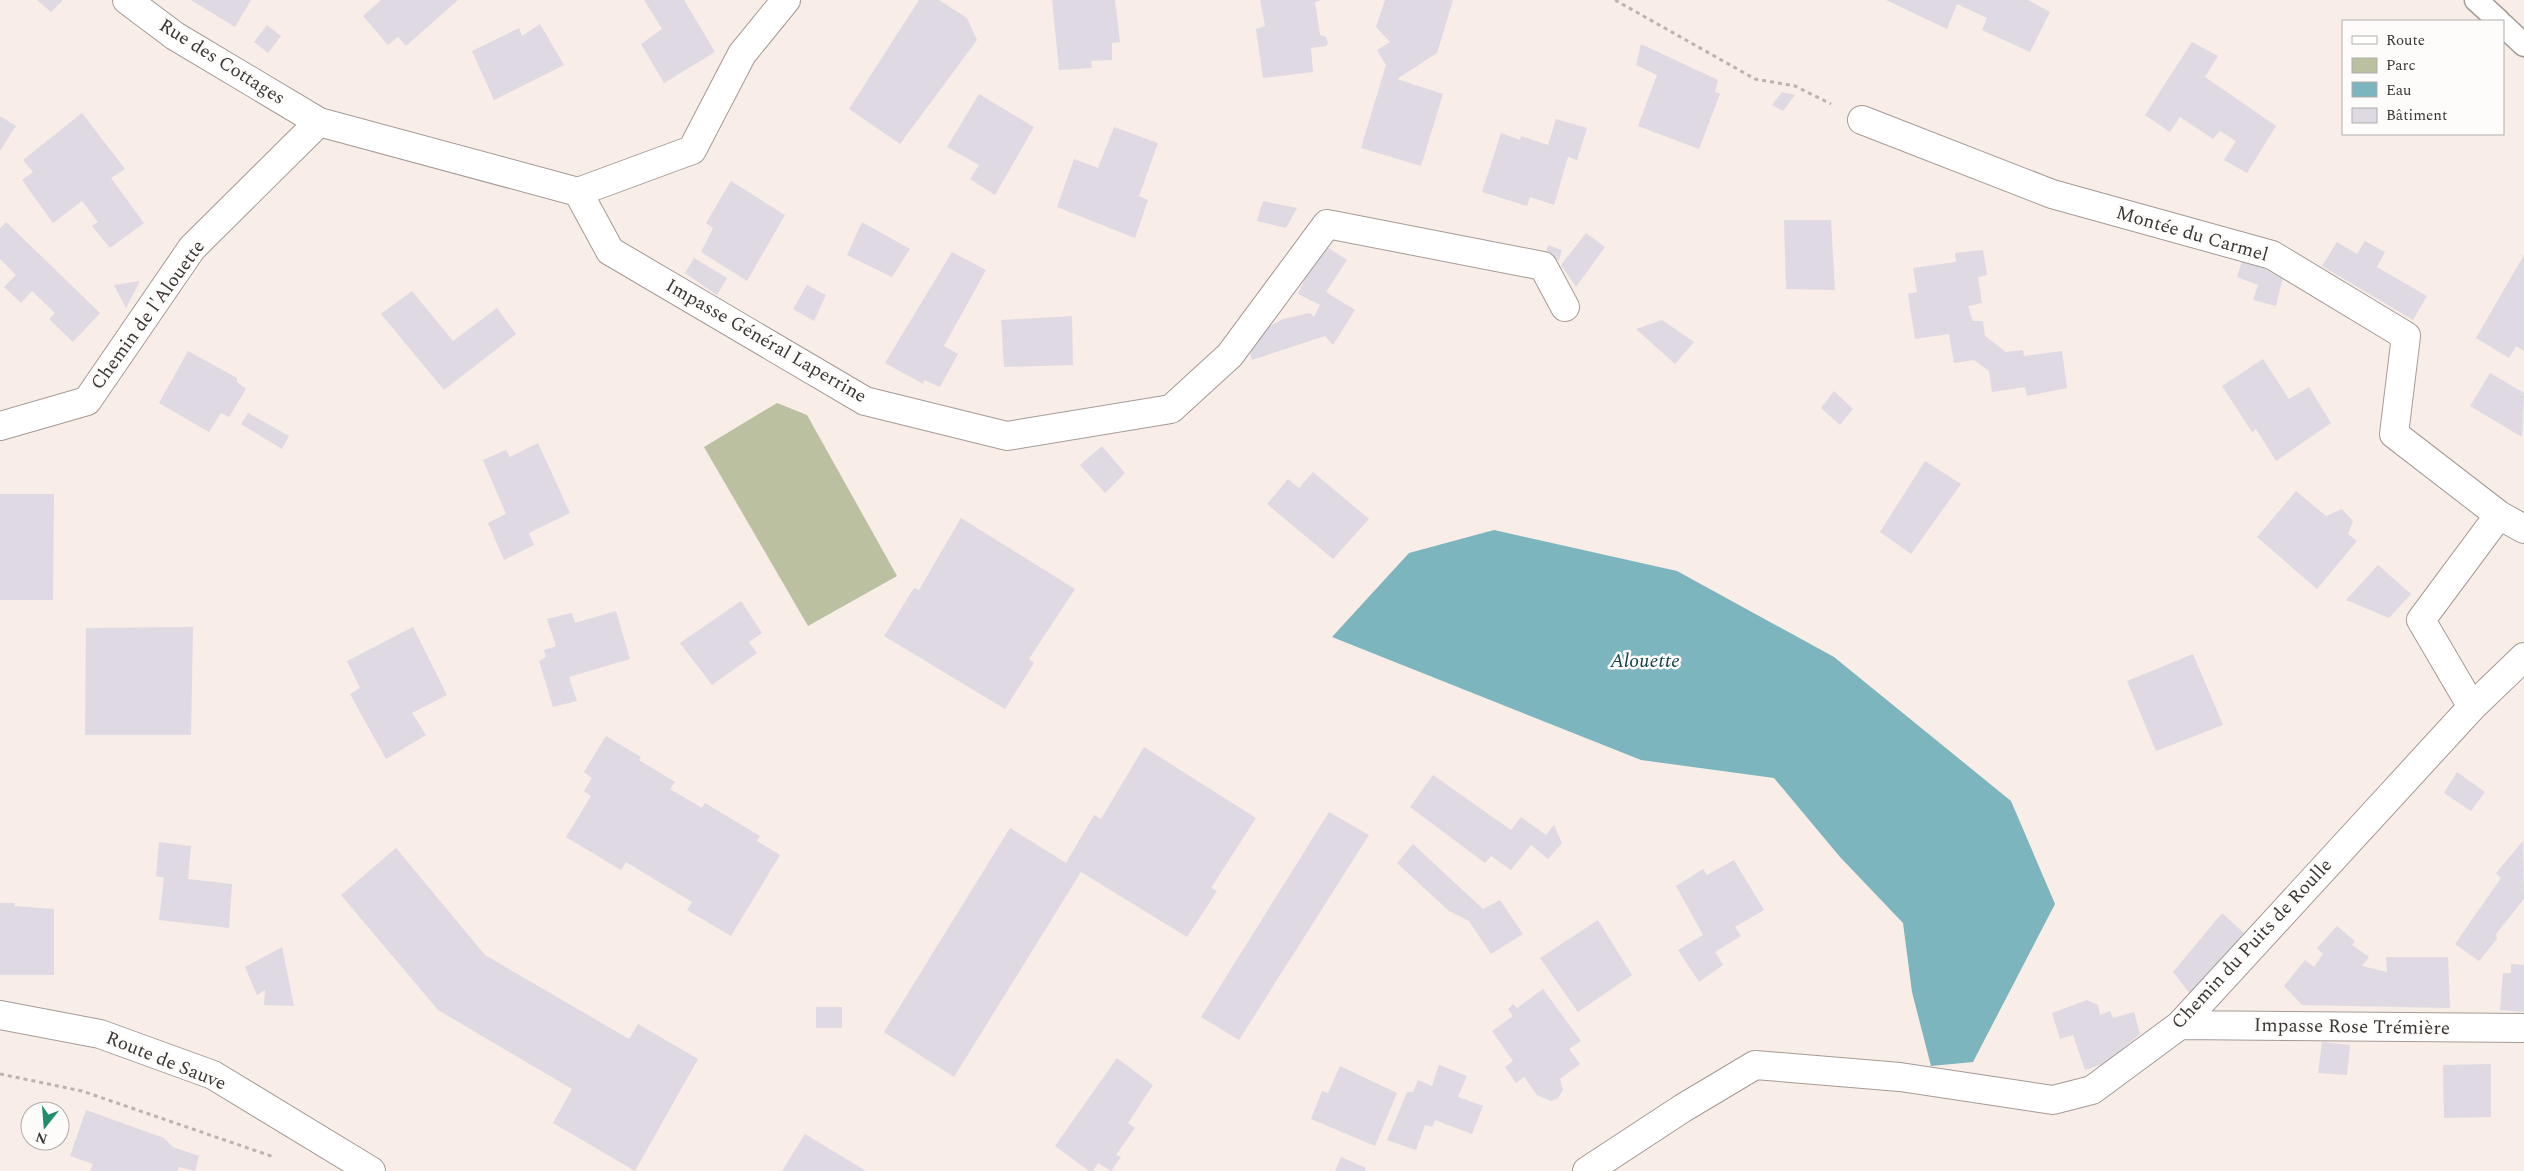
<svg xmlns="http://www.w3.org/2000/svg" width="2524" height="1171" font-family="Spectral,serif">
<rect width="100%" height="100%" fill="#f8ede7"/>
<!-- green -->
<path fill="#bbc0a1" d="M777,403L807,415L897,576L808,626L704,447Z"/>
<!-- water -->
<path fill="#7cb5bd" d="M1494,530L1677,571L1834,657L2011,801L2055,904L1973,1062L1931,1066L1912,992L1903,923L1840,857L1774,778L1641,760L1332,637L1409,553Z"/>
<!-- building -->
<path fill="#ded9e2" d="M37,0H63L51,12Z
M191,0H251L235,27Z
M381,0H458L406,46L398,37L388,45L363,16Z
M644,0H684L715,52L664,83L641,44L662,29Z
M919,0H939L967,18L977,40L900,144L849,109Z
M1052,0H1115L1120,42L1112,43V60L1091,61L1092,68L1059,70Z
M1260,0H1322L1315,2L1320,35L1326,37L1328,43L1326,46L1311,48L1313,72L1263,78L1256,29L1265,26Z
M1385,0H1453L1437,53L1397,79L1443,94L1421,166L1361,148L1386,65L1377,50L1390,42L1376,27Z
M1886,0H2028L2050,12L2030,52L1982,30L1987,18L1957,4L1947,29Z
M540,24L564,65L494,100L472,51L519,28L522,36Z
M267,25L281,36L268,53L254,42Z
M2192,42L2218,56L2205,77L2276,126L2247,173L2224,160L2236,141L2220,131L2213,139L2180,117L2170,132L2145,115Z
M1641,44L1718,80L1715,92L1720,94L1699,149L1638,126L1657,75L1636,65Z
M1782,92L1795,95L1783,111L1772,105Z
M979,94L1034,127L995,195L970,179L979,165L947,147Z
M82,113L125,169L111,178L144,223L110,248L92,226L98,222L82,201L53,223L22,180L33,172L23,160Z
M0,116L16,126L0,151Z
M1556,119L1587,128L1577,160L1568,157L1554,205L1530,197L1527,206L1482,192L1501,133L1520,140L1521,136L1548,145Z
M1114,127L1158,143L1139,196L1148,200L1135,238L1057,207L1074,159L1098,168Z
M731,181L785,215L747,281L701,252L713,228L706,223Z
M1263,201L1297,208L1286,228L1257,221Z
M1784,220H1831L1835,290L1786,289Z
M6,222L100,313L73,342L49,319L55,313L32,291L21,303L4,287L16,275L0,259V228Z
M862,222L910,249L892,277L847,255Z
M1586,233L1605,247L1576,287L1561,265Z
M2365,241L2385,252L2377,267L2427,296L2413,320L2322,266L2337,242L2357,254Z
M1548,245L1562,250L1559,260L1545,257Z
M1327,247L1347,260L1326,292L1355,310L1333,345L1325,336L1252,360L1248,344L1255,334L1283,319L1310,313L1314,317L1320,305L1298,294L1310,268Z
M1983,250L1987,275L1978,277L1982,303L1968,306L1973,321H1983L1985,336L2006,352L2023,350L2024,356L2062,351L2067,388L2027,396L2025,387L1992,392L1989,371L1974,360L1954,363L1949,334L1915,339L1908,294L1917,292L1913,268L1956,262L1955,253Z
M952,252L986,270L944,346L958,354L940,387L924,380L923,384L885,363Z
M2524,255V351L2516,346L2509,358L2476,338Z
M694,258L727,278L717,295L685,273Z
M2243,258L2284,273L2276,306L2253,300L2258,285L2237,277Z
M140,281L126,308L114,285Z
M807,285L826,295L814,321L793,309Z
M412,291L453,341L497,308L516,334L444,390L381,314Z
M1072,316L1073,365L1004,367L1001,320Z
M1662,320L1694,342L1675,364L1636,329Z
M188,351L237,378V382L246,389L229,417L221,413L209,432L159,403Z
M2263,359L2289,399L2309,387L2331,423L2276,461L2256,429L2252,432L2222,386Z
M2490,373L2524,393L2522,437L2470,406Z
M1834,391L1853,409L1840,425L1821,408Z
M248,413L289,436L282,449L241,424Z
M538,443L570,513L529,533L534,545L504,560L488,523L506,514L483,460L506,450L510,457Z
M1102,446L1125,473L1105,493L1080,465Z
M1925,461L1961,484L1911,554L1880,532Z
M1313,472L1369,519L1333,559L1267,504L1288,479L1299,488Z
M2296,491L2326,516L2342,509L2353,521L2348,534L2357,541L2317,589L2257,537Z
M0,494H54L53,600H0Z
M961,518L1075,589L1029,659L1034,663L1005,709L884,636L914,588L919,590Z
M2378,565L2411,594L2389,618L2346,600Z
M741,601L762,633L749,642L757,653L712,685L680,643Z
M616,611L630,659L569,677L577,701L553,707L539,661L546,657L544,650L556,646L547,619L572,613L575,623Z
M193,627L191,735H85L86,628Z
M413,627L447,695L412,713L426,735L386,759L350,694L360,688L347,661Z
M2193,654L2223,725L2156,751L2127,681Z
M606,736L641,757L639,760L675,782L670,789L702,808L705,803L760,836L757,841L780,855L731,936L687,910L692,902L626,862L621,870L566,837L591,796L584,791L592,778L584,772Z
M1144,747L1256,818L1211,888L1217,891L1187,937L1081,872L954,1077L884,1032L1010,828L1066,863L1094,815L1101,819Z
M2457,772L2485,792L2471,811L2444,793Z
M1433,775L1511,830L1521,817L1546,835L1554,825L1562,843L1548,859L1531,845L1511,870L1491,856L1485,863L1410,807Z
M1329,812L1369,835L1239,1040L1201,1017Z
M2523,841L2524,899L2496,934L2497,939L2479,961L2455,944L2501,878L2496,873Z
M159,842L191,846L188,879L232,884L229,928L159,920L164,878L156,876Z
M1413,844L1483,909L1500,900L1523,934L1491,954L1469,921L1449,911L1397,863Z
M396,848L485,955L629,1039L638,1024L698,1059L635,1171L553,1123L572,1089L438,1010L341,895Z
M1734,860L1764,910L1735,927L1741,936L1715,952L1723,965L1699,982L1678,950L1703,935L1676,886L1703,869L1707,875Z
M0,903H15L14,906L54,909V975H0Z
M2222,913L2244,933L2191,995L2173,972Z
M1598,920L1632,975L1578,1012L1540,958Z
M2337,926L2355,941L2352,945L2369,957L2362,966L2387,972L2386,957H2448L2450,1008L2302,1005L2284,986L2305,960L2314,967L2323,954L2317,948Z
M282,947L294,1006L264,1005L265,990L257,995L245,967Z
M2511,964L2524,965V1012L2500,1010L2503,973H2511Z
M1543,989L1581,1041L1569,1049L1580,1064L1560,1079L1563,1090L1558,1098L1551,1101L1537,1095L1524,1077L1516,1083L1505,1067L1513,1061L1492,1031L1513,1016L1508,1009L1513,1004L1517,1008Z
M2087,1000L2098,1005L2100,1015L2110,1011L2113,1018L2134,1012L2140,1034L2106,1063L2085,1070L2073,1035L2060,1039L2052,1013Z
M816,1007H842V1028H816Z
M2322,1042L2350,1045L2347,1075L2318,1073Z
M1117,1058L1153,1085L1128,1123L1135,1128L1116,1155L1121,1157L1111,1171L1098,1163L1093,1171H1089L1055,1146Z
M2491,1064V1117L2444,1118L2443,1065Z
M1439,1065L1467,1076L1458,1097L1483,1106L1472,1134L1435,1120L1432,1127L1425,1125L1416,1150L1387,1140L1407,1092H1413L1418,1080L1432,1086Z
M1340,1066L1397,1093L1375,1146L1311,1119L1322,1091L1328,1093Z
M86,1110L164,1138L173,1147L199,1156L195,1171L179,1167L177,1171H90L93,1164L70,1156Z
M805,1134L866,1171H782Z
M1341,1157L1366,1168L1365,1171H1335Z"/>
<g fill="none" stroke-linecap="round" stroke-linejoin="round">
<!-- service casing -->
<g stroke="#a59a95" stroke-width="25">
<path id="service" d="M2476,0L2499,21
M2503,25L2524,45"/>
</g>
<!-- minor casing -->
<g stroke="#a59a95" stroke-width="30">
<path id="minor" d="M127,0L175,36L319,122
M1862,120L2052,194L2272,255L2406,336L2394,434L2499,515L2524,529
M578,192L610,251L865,401L1007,436L1171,409L1230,355L1327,224L1543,266L1565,307
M578,192L692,150L742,54L786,0
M0,426L87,401L192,248L319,122L578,192
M2472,707L2421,620L2499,515
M2180,1025L2524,1028
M1587,1171L1683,1108L1755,1065L1900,1077L2053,1100L2092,1090L2180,1025L2472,707L2524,657"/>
</g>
<!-- secondary casing -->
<g stroke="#a59a95" stroke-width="30">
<path id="secondary" d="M0,1015L100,1034L213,1075L371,1171"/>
</g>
<!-- path -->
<path stroke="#bcb3af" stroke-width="3" stroke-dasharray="4 4" stroke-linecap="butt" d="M1615,0L1755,79L1795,86L1831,104
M0,1074L82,1091L274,1157"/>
<!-- service -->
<use href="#service" stroke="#fff" stroke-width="22"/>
<!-- minor -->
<use href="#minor" stroke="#fff" stroke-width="28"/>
<!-- secondary -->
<use href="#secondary" stroke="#fff" stroke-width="28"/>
</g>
<g text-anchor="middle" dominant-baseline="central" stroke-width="5" stroke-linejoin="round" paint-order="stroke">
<!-- street labels -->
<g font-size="19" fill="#3a3634" stroke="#fefcfb">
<text transform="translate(222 62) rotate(32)">Rue des Cottages</text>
<text transform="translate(2192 234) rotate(16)">Montée du Carmel</text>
<text transform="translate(148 315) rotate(-54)">Chemin de l'Alouette</text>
<text transform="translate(766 341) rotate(30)">Impasse Général Laperrine</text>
<text transform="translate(2252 944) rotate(-47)">Chemin du Puits de Roulle</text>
<text transform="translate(2352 1027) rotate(1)">Impasse Rose Trémière</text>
<text transform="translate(166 1061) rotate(22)">Route de Sauve</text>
</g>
<!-- water labels -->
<g font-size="20" font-style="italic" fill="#0d4249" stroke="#fefcfb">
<text x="1645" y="661">Alouette</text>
</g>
</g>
<!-- legend -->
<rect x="2342" y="20" width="162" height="115" fill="#fefcfb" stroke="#b0adab"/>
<rect x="2352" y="36" width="25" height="8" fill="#ffffff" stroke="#b0adab"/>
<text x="2386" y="45" font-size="15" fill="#3a3634">Route</text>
<rect x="2352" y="58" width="25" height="15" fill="#bbc0a1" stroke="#b0adab"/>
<text x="2386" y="70" font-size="15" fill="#3a3634">Parc</text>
<rect x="2352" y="82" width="25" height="15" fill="#7cb5bd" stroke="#b0adab"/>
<text x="2386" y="95" font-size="15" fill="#3a3634">Eau</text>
<rect x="2352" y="108" width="25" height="15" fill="#ded9e2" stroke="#b0adab"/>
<text x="2386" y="120" font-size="15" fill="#3a3634">Bâtiment</text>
<!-- north arrow -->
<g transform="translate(45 1126) rotate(197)"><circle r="24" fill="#fefcfb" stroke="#b0adab"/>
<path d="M0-4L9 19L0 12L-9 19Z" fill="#228d6c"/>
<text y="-8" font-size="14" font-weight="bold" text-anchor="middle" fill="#3a3634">N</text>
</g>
</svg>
